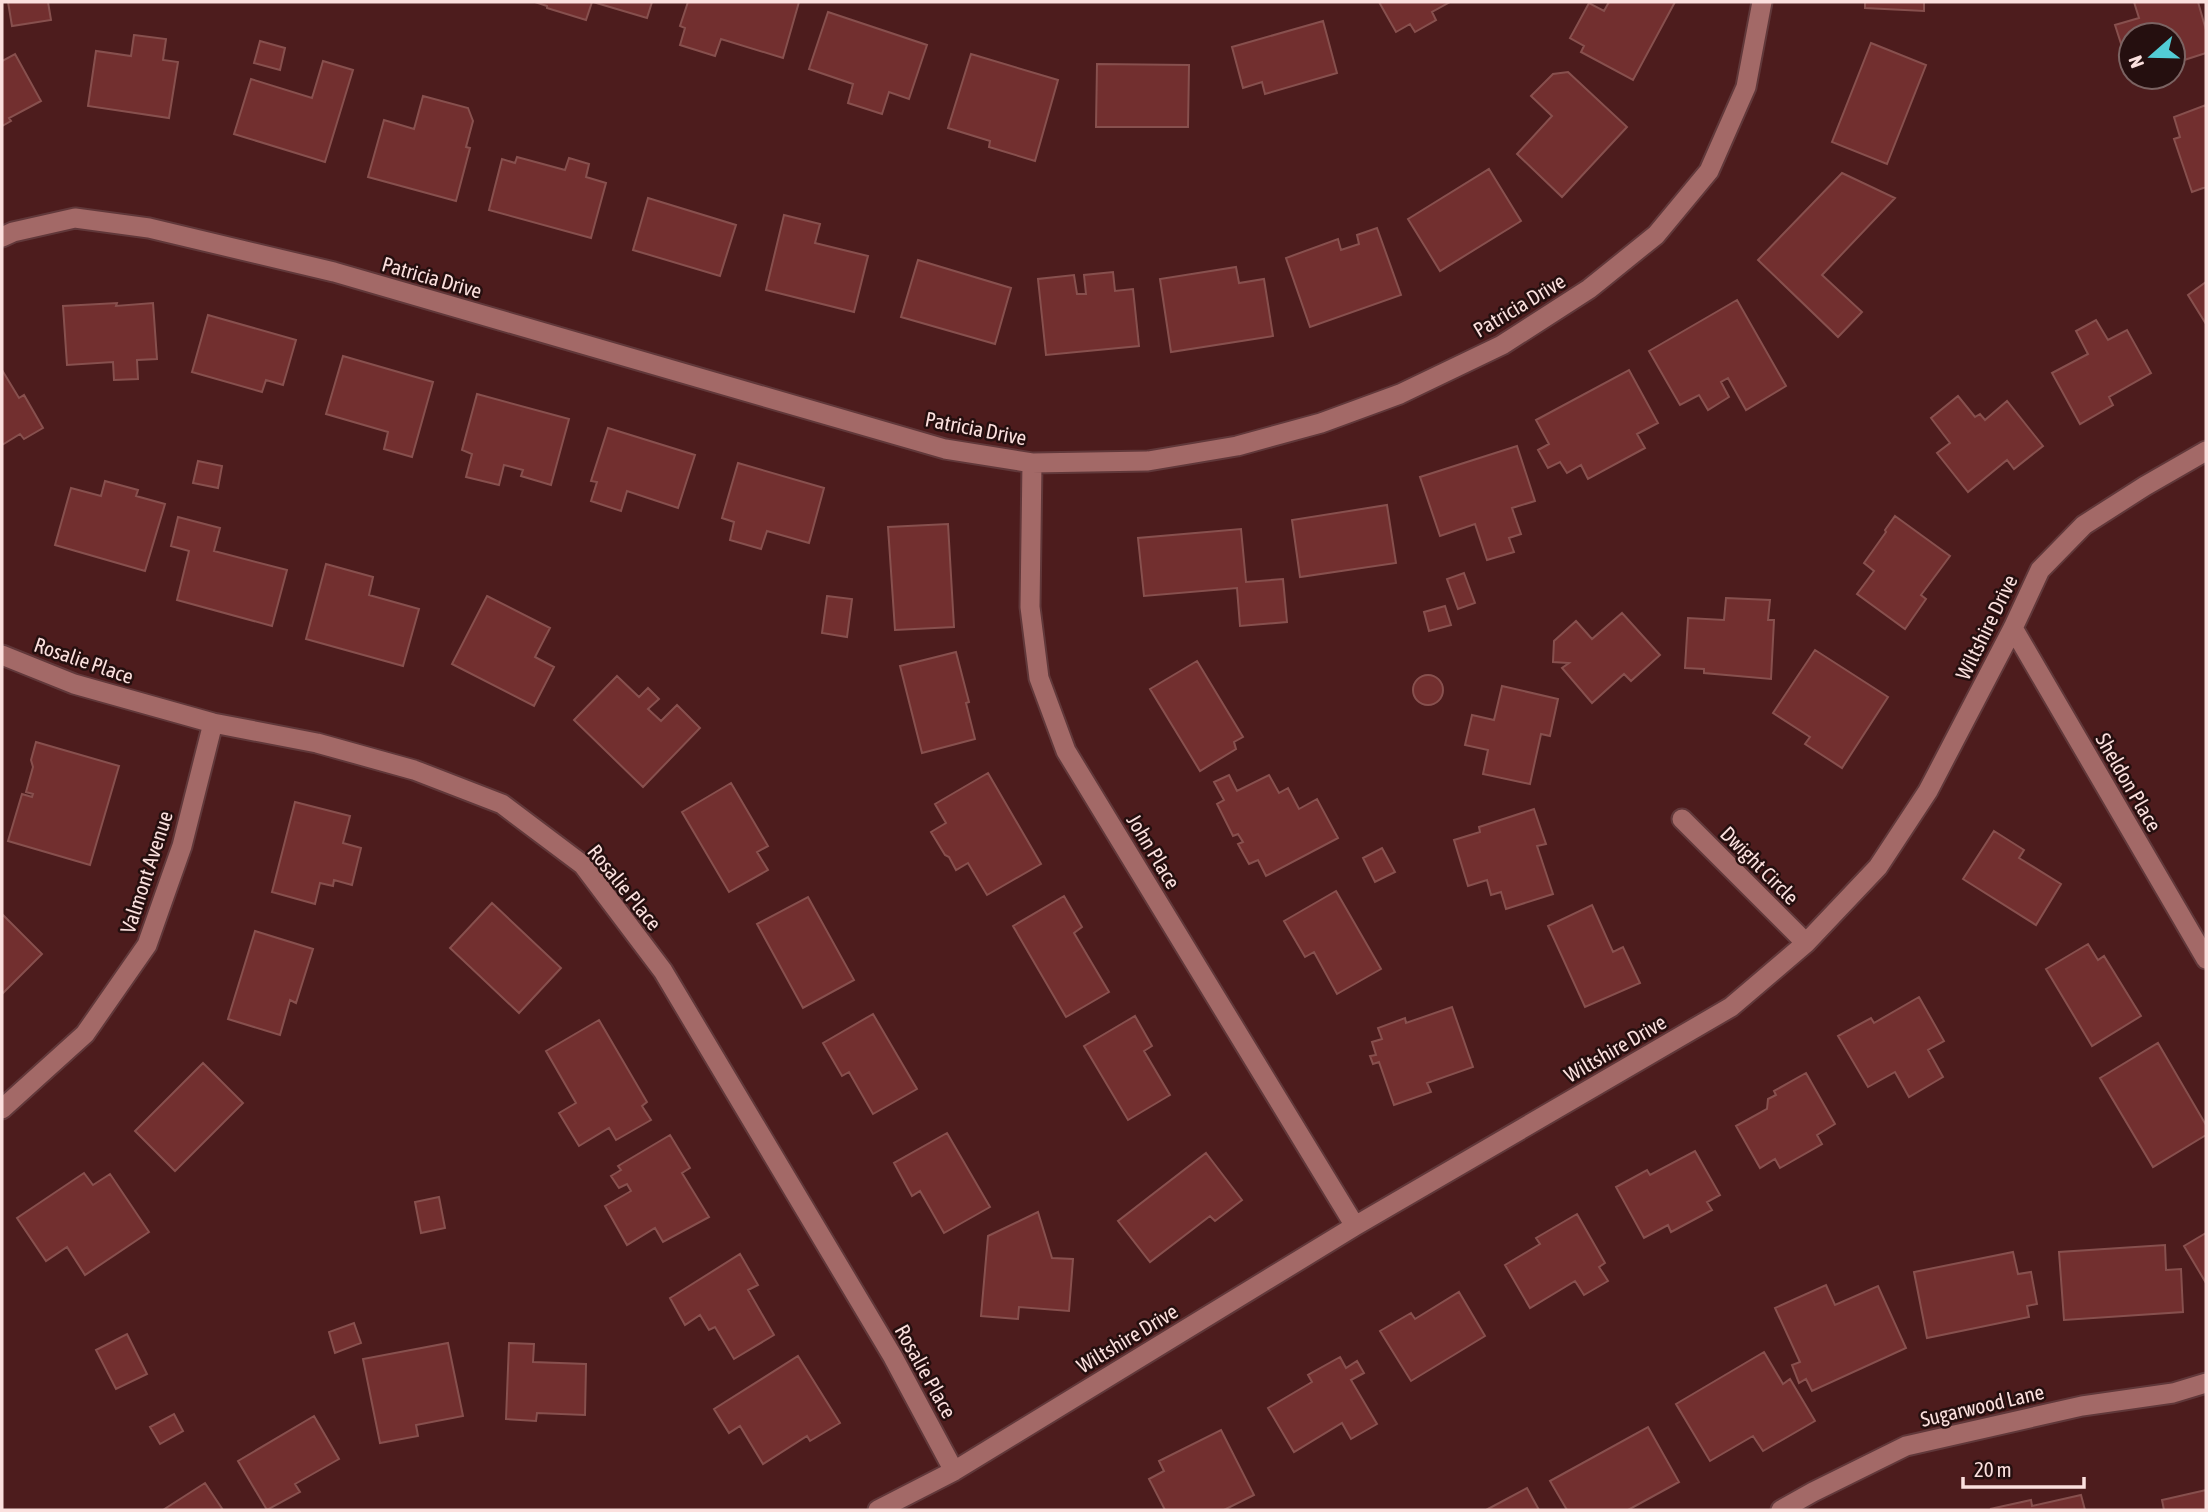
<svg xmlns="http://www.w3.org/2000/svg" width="2208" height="1512" font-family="'Asap Condensed',sans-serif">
<rect width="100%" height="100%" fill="#4d1c1d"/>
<!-- building -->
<path fill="#722f2f" stroke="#87504e" stroke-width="2" d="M8,2H48L51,20L12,26Z
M535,2H592L586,20L547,8V6Z
M593,2H652L647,18Z
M688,2H799L783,58L721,39L715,56L680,45L685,28L680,26Z
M1379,2H1450L1432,12L1436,20L1415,32L1410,24L1396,32Z
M1609,2H1675L1633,80L1581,52L1584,46L1570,38L1589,3L1604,11Z
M1865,2H1924V11L1865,8Z
M2134,2H2198L2206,30V53L2175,63L2178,72L2173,73V35H2131V55L2125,56L2115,25L2139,18Z
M828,12L927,45L909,99L889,92L882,114L848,103L853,84L809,69Z
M1323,21L1337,73L1265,94L1262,82L1243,88L1232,47Z
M134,35L166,39L163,60L178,62L169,118L88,106L96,51L131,56Z
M260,41L285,48L280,70L254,63Z
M1871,43L1926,65L1887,164L1832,142Z
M15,54L41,101L9,118L11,121L2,126V61Z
M971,54L1058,80L1035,161L989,147L990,141L948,128Z
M323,61L353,70L325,162L234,134L251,79L312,98Z
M1097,64L1189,65L1188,127H1096Z
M1568,72L1627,127L1562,197L1517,154L1552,116L1531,96L1553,74Z
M423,96L468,108L473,121L466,147L470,148L456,201L368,177L384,120L414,129Z
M2206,105V189V187L2192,192L2174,139L2180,137L2174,117Z
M517,157L565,170L569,158L589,164L586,177L606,183L591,238L489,210L502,159L515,163Z
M1489,169L1521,221L1440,271L1408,219Z
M1842,173L1895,198L1822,275L1862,312L1838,337L1758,260Z
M648,198L736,225L720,276L633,250Z
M784,215L820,224L815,243L868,256L854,312L766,290Z
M1377,228L1401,295L1310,327L1286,258L1338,239L1341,250L1359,244L1357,235Z
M918,260L1011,288L995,344L901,317Z
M1236,267L1239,283L1264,279L1273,336L1171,352L1160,279Z
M1113,272L1115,291L1133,289L1139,346L1046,355L1038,279L1074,275L1077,294H1086L1084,275Z
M2206,282V324L2188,295Z
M1737,300L1786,386L1746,410L1728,378L1721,382L1729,397L1708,410L1699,395L1680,405L1649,351Z
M117,303L116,306L153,303L157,359L137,360L138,379L114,380L113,362L67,365L63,306Z
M208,315L296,340L283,385L266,380L262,392L192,372Z
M2096,320L2108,340L2127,330L2151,373L2109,397L2113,405L2080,424L2052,373L2088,354L2076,331Z
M343,356L433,382L412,457L384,449L388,432L326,414Z
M2,370L19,398L24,395L43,428L24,439L20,434L2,445Z
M1629,370L1658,423L1637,434L1645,448L1588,479L1581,465L1567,473L1560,462L1548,468L1538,450L1549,444L1536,420Z
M477,394L569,419L551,485L521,476L523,470L504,465L499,485L466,477L472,454L462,450Z
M1958,396L1975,417L1980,414L1985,420L2007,401L2043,446L2014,469L2007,460L1968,492L1937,453L1950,443L1931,418Z
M608,428L695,455L678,508L627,491L621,511L591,501L597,482L591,481Z
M1517,446L1535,501L1512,508L1521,534L1509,538L1514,552L1487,560L1475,524L1440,536L1420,477Z
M198,461L222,466L218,488L193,483Z
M738,463L824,488L809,543L767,531L761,549L730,540L734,522L722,518Z
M105,481L138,490L136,496L165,504L145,571L55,545L71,488L101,496Z
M1387,505L1396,563L1300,577L1292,520Z
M1895,516L1950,556L1921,595L1926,599L1905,629L1857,594L1874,571L1864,563L1886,532L1885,530Z
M178,517L220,528L214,551L287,570L272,626L177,600L189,551L171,546Z
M948,524L954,627L895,630L888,527Z
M1241,529L1246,582L1283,579L1287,622L1240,626L1237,588L1144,596L1138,538Z
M326,564L373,577L369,595L419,609L403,666L306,639Z
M1464,573L1475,603L1458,609L1447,579Z
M487,596L550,628L535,657L554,667L534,706L452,664Z
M827,596L852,599L847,637L822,633Z
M1726,598L1770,600L1768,620H1774L1771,679L1704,673V669L1685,668L1688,618L1724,620Z
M1445,606L1451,625L1429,631L1424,612Z
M1622,613L1660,655L1631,681L1624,674L1592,703L1562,668L1569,663L1553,662L1554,641L1576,621L1592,639Z
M1815,650L1888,697L1842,768L1805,744L1810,737L1773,713Z
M956,652L969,702L966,703L975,739L922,753L900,666Z
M1197,661L1243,737L1234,742L1236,749L1200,771L1150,689Z
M1413 690a15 15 0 1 1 30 0a15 15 0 1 1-30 0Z
M617,676L639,697L648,688L659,699L648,709L661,721L677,705L700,728L643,787L574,720Z
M1502,686L1558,699L1550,736L1541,734L1530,784L1483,774L1488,750L1465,745L1472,715L1494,720Z
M36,742L119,766L90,865L8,841L22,794L32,797L33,794L26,792L33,767L31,760Z
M988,773L1041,864L987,895L968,863L956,870L949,857L945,855L931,832L946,823L935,804Z
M1229,775L1237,791L1269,775L1279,793L1288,788L1299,809L1317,799L1338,838L1266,876L1258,860L1249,864L1238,844L1243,842L1238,834L1233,836L1217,804L1224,800L1214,782Z
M731,783L768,846L757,852L768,870L729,892L682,812Z
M295,802L350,816L343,843L361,848L352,885L334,880L333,886L320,883L315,904L272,892Z
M1534,809L1546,844L1537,846L1553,894L1506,909L1501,892L1491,895L1487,880L1468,886L1454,840L1480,832L1479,827Z
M1994,831L2024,850L2019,858L2061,884L2036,925L1963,879Z
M1382,848L1395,872L1375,882L1363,858Z
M1336,891L1381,969L1337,994L1314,952L1305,957L1284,921Z
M1064,896L1082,927L1074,933L1109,992L1066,1017L1013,926Z
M808,897L854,980L803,1008L757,924Z
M492,903L561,968L519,1013L450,948Z
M1592,905L1613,952L1623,947L1640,983L1585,1007L1548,926Z
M2,914L42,954L2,994Z
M255,931L313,949L296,1003L290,1000L280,1035L228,1019Z
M2088,944L2098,960L2104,956L2141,1016L2092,1046L2046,969Z
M1919,997L1944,1041L1928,1050L1943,1077L1909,1097L1895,1072L1868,1087L1838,1036L1871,1018L1874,1023Z
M1452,1007L1473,1067L1427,1083L1431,1092L1394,1105L1379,1062L1373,1064L1370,1056L1376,1055L1372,1042L1382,1039L1378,1028L1405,1018L1406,1023Z
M873,1014L917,1089L873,1114L849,1072L842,1076L823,1043Z
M1135,1016L1152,1046L1144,1051L1170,1095L1128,1120L1084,1046Z
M599,1020L647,1102L642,1106L651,1120L616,1140L609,1128L579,1146L559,1113L576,1103L546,1051Z
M2158,1043L2206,1125V1135L2153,1167L2100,1078Z
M203,1063L243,1103L175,1171L135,1131Z
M1806,1073L1835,1124L1817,1135L1822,1144L1780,1168L1775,1159L1760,1168L1736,1126L1767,1109L1768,1099L1776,1095L1774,1091Z
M947,1133L990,1207L944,1233L920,1191L912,1196L894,1163Z
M670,1135L690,1168L682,1173L709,1217L663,1242L655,1228L627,1245L605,1206L631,1191L627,1184L619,1188L611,1176L621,1170L618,1166Z
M1695,1151L1720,1195L1707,1202L1712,1210L1671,1232L1668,1225L1644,1238L1616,1187L1647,1170L1650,1175Z
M1206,1153L1242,1200L1215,1221L1210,1216L1150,1262L1118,1221Z
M84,1173L93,1185L110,1174L149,1232L85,1275L67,1247L46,1261L17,1218Z
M439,1197L445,1228L421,1233L415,1202Z
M1038,1212L1052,1258L1073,1259L1069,1311L1019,1307L1018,1319L981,1316L988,1236Z
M1577,1214L1605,1263L1599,1267L1608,1281L1584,1295L1575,1281L1530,1308L1505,1265L1540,1244L1536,1238Z
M2206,1233V1283L2184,1246Z
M2165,1245L2166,1270L2181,1269L2183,1312L2064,1320L2059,1252Z
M2013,1252L2018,1274L2031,1272L2037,1304L2027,1306L2029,1317L1927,1338L1914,1272Z
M740,1254L758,1285L748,1290L774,1335L734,1359L715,1327L709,1330L700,1315L685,1325L670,1298Z
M1826,1285L1835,1305L1878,1286L1906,1348L1812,1391L1806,1379L1799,1383L1792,1365L1800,1362L1775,1308Z
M1459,1292L1485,1336L1411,1381L1380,1331L1411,1313L1415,1319Z
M354,1323L361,1343L335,1353L329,1332Z
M127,1334L147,1374L116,1389L96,1350Z
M448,1343L463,1416L416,1425L418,1436L380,1443L363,1359Z
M509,1343L534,1344L533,1362L586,1364L585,1415L537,1413L536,1421L506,1419Z
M1764,1352L1783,1384L1790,1379L1815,1421L1763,1451L1753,1436L1710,1461L1676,1404Z
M798,1356L840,1423L810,1441L807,1436L763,1464L740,1426L729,1433L714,1409Z
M1340,1357L1346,1368L1357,1361L1364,1373L1351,1380L1377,1424L1351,1439L1342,1423L1294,1452L1268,1408L1312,1382L1308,1375Z
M174,1414L183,1431L160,1444L150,1427Z
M314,1416L339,1459L295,1484L300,1492L267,1510L238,1461Z
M1648,1427L1679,1482L1628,1510H1567L1550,1481Z
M1221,1430L1254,1495L1224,1510H1165L1149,1479L1164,1471L1159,1461Z
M205,1483L223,1510H163Z
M1527,1488L1539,1510H1486Z
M2206,1490V1510H2164L2162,1500Z
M2081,1495L2085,1510L1990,1509L2031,1500L2032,1506Z"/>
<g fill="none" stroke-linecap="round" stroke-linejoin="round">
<!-- minor casing -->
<g stroke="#61383a" stroke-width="23">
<path id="minor" d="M2,237L13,232L75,218L149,228L334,272L945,449L1032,463L1148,461L1237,446L1321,423L1400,394L1502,345L1589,289L1656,235L1709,171L1746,87L1762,2
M1032,463L1030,607L1039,678L1066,751L1355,1226
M2013,628L2206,959
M2,655L74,684L213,723L317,743L414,770L502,804L583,865L663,971L893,1357L954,1471
M1682,819L1806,943
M2,1109L85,1034L147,945L182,846L213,723
M878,1510L954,1471L1355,1226L1731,1007L1806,943L1878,867L1928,791L2013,628L2040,570L2084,525L2145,486L2206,451
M1781,1510L1813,1492L1906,1446L2082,1406L2173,1393L2206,1383"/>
</g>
<!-- minor -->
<use href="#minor" stroke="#a36967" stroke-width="19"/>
</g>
<g text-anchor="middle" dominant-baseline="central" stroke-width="5" stroke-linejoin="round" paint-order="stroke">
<!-- street labels -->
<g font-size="21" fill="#fbe0de" stroke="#250f0f">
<text transform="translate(432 277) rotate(16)">Patricia Drive</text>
<text transform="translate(1519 305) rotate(-31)">Patricia Drive</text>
<text transform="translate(976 428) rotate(11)">Patricia Drive</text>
<text transform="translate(1986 627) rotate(-64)">Wiltshire Drive</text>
<text transform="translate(84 660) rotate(19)">Rosalie Place</text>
<text transform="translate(2129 782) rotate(60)">Sheldon Place</text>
<text transform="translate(1154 851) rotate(59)">John Place</text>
<text transform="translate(1760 865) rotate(45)">Dwight Circle</text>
<text transform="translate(146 872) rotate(-72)">Valmont Avenue</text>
<text transform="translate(625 887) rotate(51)">Rosalie Place</text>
<text transform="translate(1615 1048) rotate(-30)">Wiltshire Drive</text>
<text transform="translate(1127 1338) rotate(-31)">Wiltshire Drive</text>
<text transform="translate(926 1371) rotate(61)">Rosalie Place</text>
<text transform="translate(1982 1405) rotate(-13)">Sugarwood Lane</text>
</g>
</g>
<!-- border -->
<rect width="2208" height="1512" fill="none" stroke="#fbe0de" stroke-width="7"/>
<!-- north arrow -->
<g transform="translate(2152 56) rotate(250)"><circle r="33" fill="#250f0f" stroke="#7b6362" stroke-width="2"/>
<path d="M0-5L12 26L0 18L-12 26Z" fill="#52ccd5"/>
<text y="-10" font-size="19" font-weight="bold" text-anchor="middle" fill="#fbe0de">N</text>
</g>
<!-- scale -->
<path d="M1963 1477v10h121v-10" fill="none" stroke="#fbe0de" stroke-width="3.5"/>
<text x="1974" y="1477" font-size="21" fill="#fbe0de" stroke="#250f0f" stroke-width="5" paint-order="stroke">20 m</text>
</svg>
